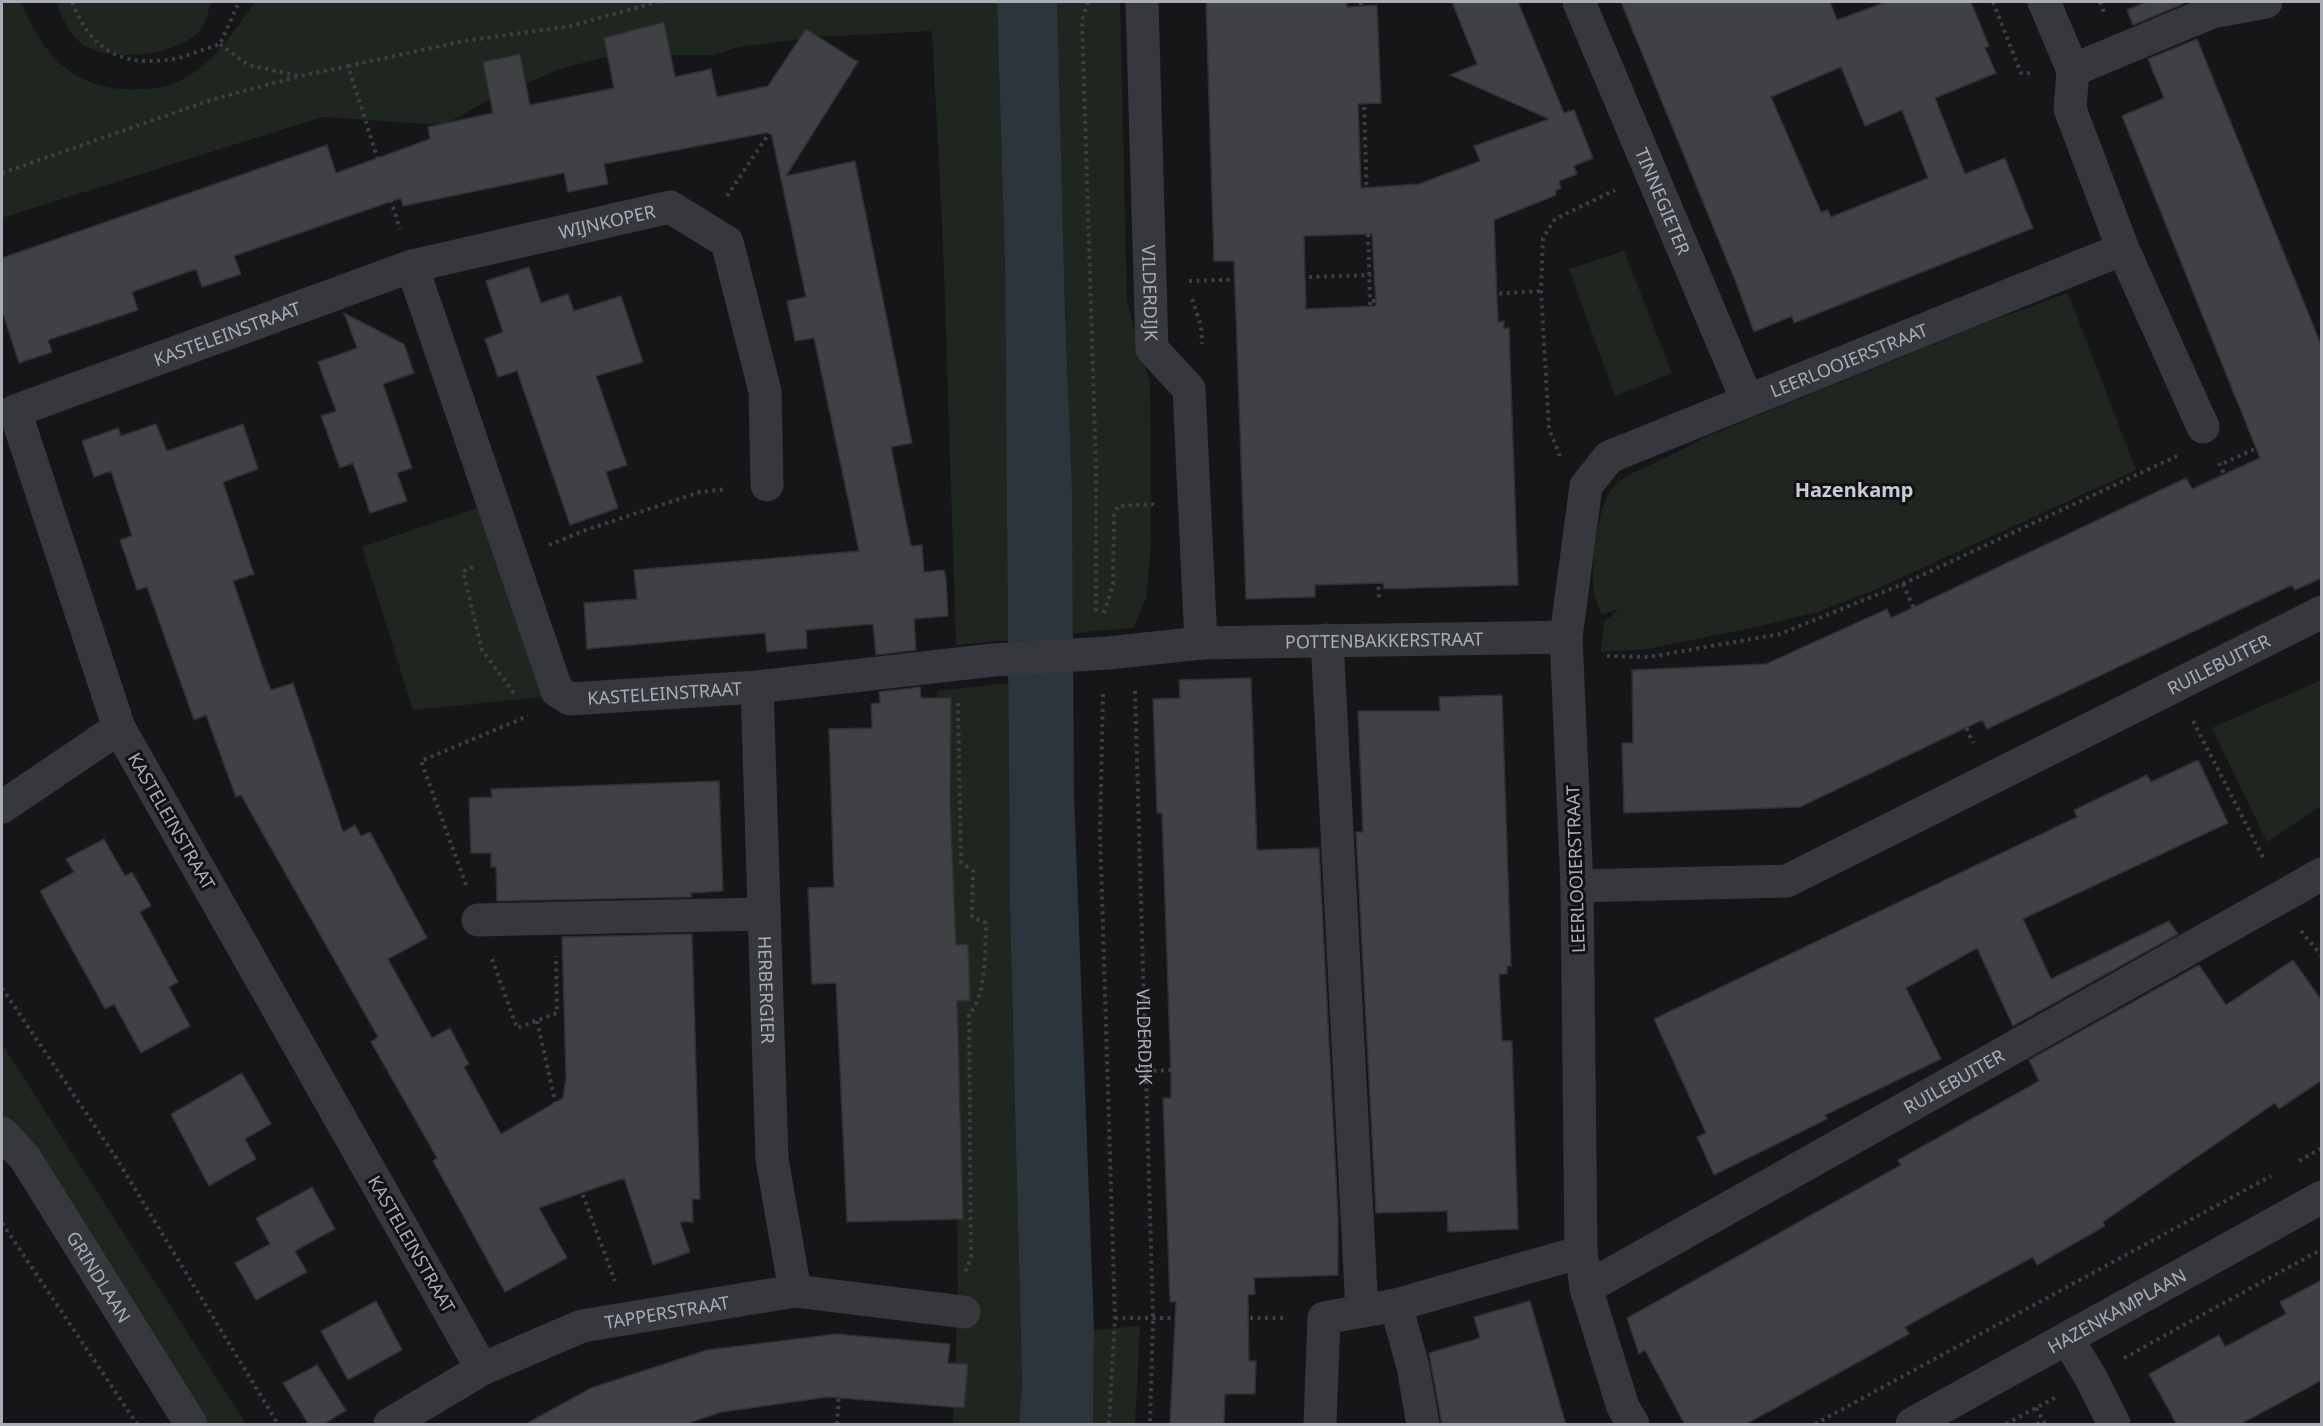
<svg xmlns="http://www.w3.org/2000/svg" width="2323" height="1426" font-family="'Noto Sans',sans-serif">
<rect width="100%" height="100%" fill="#161618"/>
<!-- green -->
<path fill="#1e261f" d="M2,2H21C43,57 77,93 140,89C153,89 169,87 180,81C213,64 235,31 255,2H997L1005,268L1008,640L956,645L943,242L932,31L818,37L739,47L713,55H613L560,69L490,99L444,125L322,117L2,218Z
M57,2H211C209,9 206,21 202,28C182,56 111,63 83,45C70,35 61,17 57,2Z
M1057,2H1120L1127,302L1150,383L1151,546L1146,599L1133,628L1073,633C1072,423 1060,212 1057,2Z
M1624,251L1672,373L1615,396L1569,269Z
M2068,293L2136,470L1874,590L1820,611L1761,626L1647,649L1601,652L1604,622L1619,609L1602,614C1590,590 1592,575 1595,548C1604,472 1620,481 1680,451C1689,447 1698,440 1708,436L1980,325Z
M481,507L543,697L413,710L362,547Z
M2321,680V806L2267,842L2212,728Z
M1008,683L1010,908L1022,1385L1019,1424H953L958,1297L954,1007L937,691Z
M2,1044L246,1424H195L2,1133Z
M1140,1326L1135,1424H1093L1094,1330Z"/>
<!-- water -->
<path fill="#2c353c" d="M997,2H1057L1065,309L1072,491L1074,794L1094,1330L1093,1424H1019L1022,1385L1010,908L1005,268Z"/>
<!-- building -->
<path fill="#404145" stroke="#303034" stroke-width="1.5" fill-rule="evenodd" d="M1206,2H1347V7L1377,5L1381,103L1358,104L1361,188L1419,184L1480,161L1474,146L1549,119L1450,75L1477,64L1452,2H1518L1564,113L1574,110L1593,158L1574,166L1577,174L1559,181L1561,188L1555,191L1556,195L1494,220L1498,322L1504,321V329L1509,328L1518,585L1384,589L1383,583L1315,585V597L1246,599L1234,261H1214ZM1372,234L1376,306L1306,309L1304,236Z
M1621,2H1830L1837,20L1886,2H1971L1989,46L1985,48L1996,73L1935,98L1965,174L2005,158L2033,228L1794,323L1792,316L1754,332L1735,280ZM1841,67L1865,126L1902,110L1928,178L1831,217L1828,210L1821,212L1771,97Z
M2146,2H2182L2183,4L2133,25L2127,10Z
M664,22L675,77L711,69L717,97L768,86L806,29L858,62L786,176L855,161L912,443L891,447L911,546L922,545L924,572L944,570L946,578L948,616L914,619L916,650L876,655L873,624L806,630L807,648L767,652L765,633L587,649L584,603L637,599L634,570L859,551L814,338L795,341L787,301L806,297L771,132L604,164L608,184L568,192L564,173L403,206L401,198L234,256L241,274L202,287L196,269L132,292L138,310L48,340L52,352L19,363L2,311V258L327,145L336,173L430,139L428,127L493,113L483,62L520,54L530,105L614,88L604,38Z
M2197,39L2322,347V578L2295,590L2292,585L1987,729L1982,720L1800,807L1624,813L1622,743H1633L1632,670L1766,664L1887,609L1891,618L2186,478L2192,489L2260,458L2122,116L2164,98L2148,59Z
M529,267L541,303L568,294L574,311L621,296L643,362L596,376L627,465L606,472L618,508L570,525L517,371L498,377L485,339L503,332L486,281Z
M344,313L404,344L414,373L383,384L412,468L397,473L407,501L370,513L353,463L340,468L321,416L336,411L318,362L357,348Z
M156,424L167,451L243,424L258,469L223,482L254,574L233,581L266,677L271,690L293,683L343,832L355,825L361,836L370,832L427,938L388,959L432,1038L450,1028L469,1064L464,1067L501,1134L563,1098L566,1078L562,937L692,934L700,1199H692L693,1222H680L690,1252L653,1265L624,1178L539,1208L567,1258L505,1292L433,1161L437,1158L371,1042L378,1037L241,795L236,797L206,715L194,720L147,587L137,590L120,540L132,536L111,471L94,477L82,441L118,428L121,436Z
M1251,678L1257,850L1319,848L1338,1214V1275L1254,1278L1255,1294L1248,1295L1249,1361H1256L1255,1394H1225L1224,1425H1170L1176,1302H1170L1163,1098H1171V1076L1162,813H1157L1153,699L1180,698L1179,680Z
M920,687L921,698H951L950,805L956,945L968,944L970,1000L957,1001L963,1219L847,1222L836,983L812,984L808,888L834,887L829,729L872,728L871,704L880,703L879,692Z
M1502,695L1511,966H1507V974H1499L1502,1041H1512L1518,1229L1448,1232L1447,1211L1376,1213L1356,832H1363L1358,711H1440L1439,697Z
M2198,760L2228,823L2023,919L2051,979L2169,921L2178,934L2013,1026L1977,948L1906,988L1941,1059L1825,1115L1827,1119L1714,1175L1697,1137L1706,1133L1654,1019L2077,817L2074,810L2147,775L2151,782Z
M719,781L723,891L691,893V897L497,901L496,867H491V853H471L469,798L492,797L491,789Z
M104,839L125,876L132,872L151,906L140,912L178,982L169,987L190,1026L141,1053L114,1004L105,1009L40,891L74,872L66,859Z
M2293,960L2322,1001V1080L2279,1109L2275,1103L2103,1222L2105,1226L2037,1265L2033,1257L1939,1308L1905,1327L1909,1334L1781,1405L1744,1425H1685L1645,1350L1639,1354L1627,1318L1901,1165L1898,1160L2039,1081L2029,1060L2199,965L2226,1005Z
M242,1073L271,1124L245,1139L256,1159L209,1186L171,1114Z
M312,1187L335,1229L295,1251L307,1272L256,1300L235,1263L270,1244L256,1218Z
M2322,1280V1380L2239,1425H2177L2149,1374L2219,1335L2225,1347L2286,1314L2280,1302Z
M376,1301L402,1350L348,1380L321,1331Z
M1530,1301L1566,1425H1442L1429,1353L1480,1338L1474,1317Z
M836,1334L950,1344L948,1363L968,1364L964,1408L828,1397L722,1412L683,1425H524L591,1388L707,1350Z
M317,1365L346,1410L323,1425H309L283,1383Z"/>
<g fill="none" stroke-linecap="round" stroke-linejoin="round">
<!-- path -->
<g stroke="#3d3f44" stroke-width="4" stroke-dasharray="3 4.5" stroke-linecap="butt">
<path d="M72,2C90,47 117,66 166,60C183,59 203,49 220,44L239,2"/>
<path d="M1088,2L1082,20L1096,468V614"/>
<path d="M1361,2L1379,600"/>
<path d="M1993,2L2021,73H2030"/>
<path d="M2100,2L2105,15"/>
<path d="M220,44L248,65L299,76L348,66L400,229"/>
<path d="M348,66L464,41L571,26L657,2"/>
<path d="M2,173L214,99L297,77"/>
<path d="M727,196L830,42"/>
<path d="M1189,281L1371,275"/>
<path d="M1192,299L1201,326L1202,344"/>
<path d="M1372,301L1541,291"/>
<path d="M1560,456L1549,429L1541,291L1543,238L1555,219L1615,190"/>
<path d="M2219,463L2277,590"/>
<path d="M2224,463L2322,418"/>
<path d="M549,545L583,531L700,492L727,489"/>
<path d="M473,567L463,571L482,650L514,693"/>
<path d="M1903,584L1973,743"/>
<path d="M1104,613L1113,584L1114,515L1118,506L1154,504"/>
<path d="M1607,656L1649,657L1780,634L1903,584L2177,456"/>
<path id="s1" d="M1135,691L1153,1318L1150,1424"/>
<path d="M1103,694L1100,832L1115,1318L1109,1424"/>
<path d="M958,703L961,862L973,871L972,917L986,923C985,947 987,997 969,1014L971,1258L965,1273"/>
<path d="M2193,721L2265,861"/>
<path d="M466,885L421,761L528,716"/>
<path d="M2301,931L2322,956"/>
<path d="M492,959L517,1028L557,1013L556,956"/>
<path d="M2,988L115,1156L278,1424"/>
<path d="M537,1021L566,1150L615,1281"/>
<path d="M1146,1071L1310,1066"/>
<path d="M2299,1161L2322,1148"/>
<path d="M2,1223L137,1424"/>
<path d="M1115,1318H1284"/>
<path d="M2124,1358L2322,1249"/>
<path d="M2036,1408L2045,1424"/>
<path d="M837,1424L843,1335"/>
<path d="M1815,1424L2271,1176"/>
<path d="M2006,1424L2058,1396"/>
<path d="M2037,1424L2042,1419"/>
</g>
<!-- minor -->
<g stroke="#37383d" stroke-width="33">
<path id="s2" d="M1142,2L1152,349L1189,389L1201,643"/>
<path id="s3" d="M1579,2L1747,400"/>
<path d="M2044,2L2073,70L2070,109L2123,249L2203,427"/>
<path d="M2073,70L2212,12L2266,2"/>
<path id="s4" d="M412,266L670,207L727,242L765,391L767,485"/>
<path d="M1327,640L1362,1311"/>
<path id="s5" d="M757,687L772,1159L795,1291"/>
<path d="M2,807L119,728"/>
<path id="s6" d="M1577,886L1787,881L2322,612"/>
<path d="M478,920L764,914"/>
<path id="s7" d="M2,1133L25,1158L191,1424"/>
<path id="s8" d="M1586,1288L2322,874"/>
<path d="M1396,1305L1413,1367L1423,1424"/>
<path d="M2067,1338L2091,1378L2114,1424"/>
<path id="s9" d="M482,1369L119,728L15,411L412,266L557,691L570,699L757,687L993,660L1108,653L1201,643L1566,637"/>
<path id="s10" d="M390,1424L482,1369L582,1326L795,1291L964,1312"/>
<path d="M1320,1424L1324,1318L1396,1305L1581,1252"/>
<path id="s11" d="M1633,1424L1623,1407L1586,1288L1581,1252L1577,886L1566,637L1586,486L1609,457L2123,249"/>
<path id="s12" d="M1912,1424L2322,1197"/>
</g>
</g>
<g text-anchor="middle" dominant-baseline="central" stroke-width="6" stroke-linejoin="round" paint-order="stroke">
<!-- street labels -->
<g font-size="18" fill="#a8adb8" stroke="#111113">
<text stroke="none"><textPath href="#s3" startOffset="216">TINNEGIETER</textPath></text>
<text stroke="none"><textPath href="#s4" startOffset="200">WIJNKOPER</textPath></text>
<text stroke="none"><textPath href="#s2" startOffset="291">VILDERDIJK</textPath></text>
<text stroke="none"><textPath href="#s9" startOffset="1296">KASTELEINSTRAAT</textPath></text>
<text stroke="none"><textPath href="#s11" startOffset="1244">LEERLOOIERSTRAAT</textPath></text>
<text stroke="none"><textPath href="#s9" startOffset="2774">POTTENBAKKERSTRAAT</textPath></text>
<text stroke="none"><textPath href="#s6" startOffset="693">RUILEBUITER</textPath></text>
<text stroke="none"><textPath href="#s9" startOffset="2052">KASTELEINSTRAAT</textPath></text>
<text transform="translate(172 821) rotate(60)">KASTELEINSTRAAT</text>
<text transform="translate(1575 869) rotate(-92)">LEERLOOIERSTRAAT</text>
<text stroke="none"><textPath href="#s5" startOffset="303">HERBERGIER</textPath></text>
<text stroke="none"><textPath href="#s1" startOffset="346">VILDERDIJK</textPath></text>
<text stroke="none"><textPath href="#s8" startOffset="422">RUILEBUITER</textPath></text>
<text transform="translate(412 1244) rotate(60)">KASTELEINSTRAAT</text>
<text stroke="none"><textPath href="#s7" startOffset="174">GRINDLAAN</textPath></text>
<text stroke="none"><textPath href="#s12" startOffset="234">HAZENKAMPLAAN</textPath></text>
<text stroke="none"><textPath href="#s10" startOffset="302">TAPPERSTRAAT</textPath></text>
</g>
<!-- neighbourhood labels -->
<g font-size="20" font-weight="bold" fill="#c9ccd4" stroke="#111113">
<text x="1854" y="489">Hazenkamp</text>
</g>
</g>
<!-- border -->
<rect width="2323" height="1426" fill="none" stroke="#a8adb8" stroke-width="6"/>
</svg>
